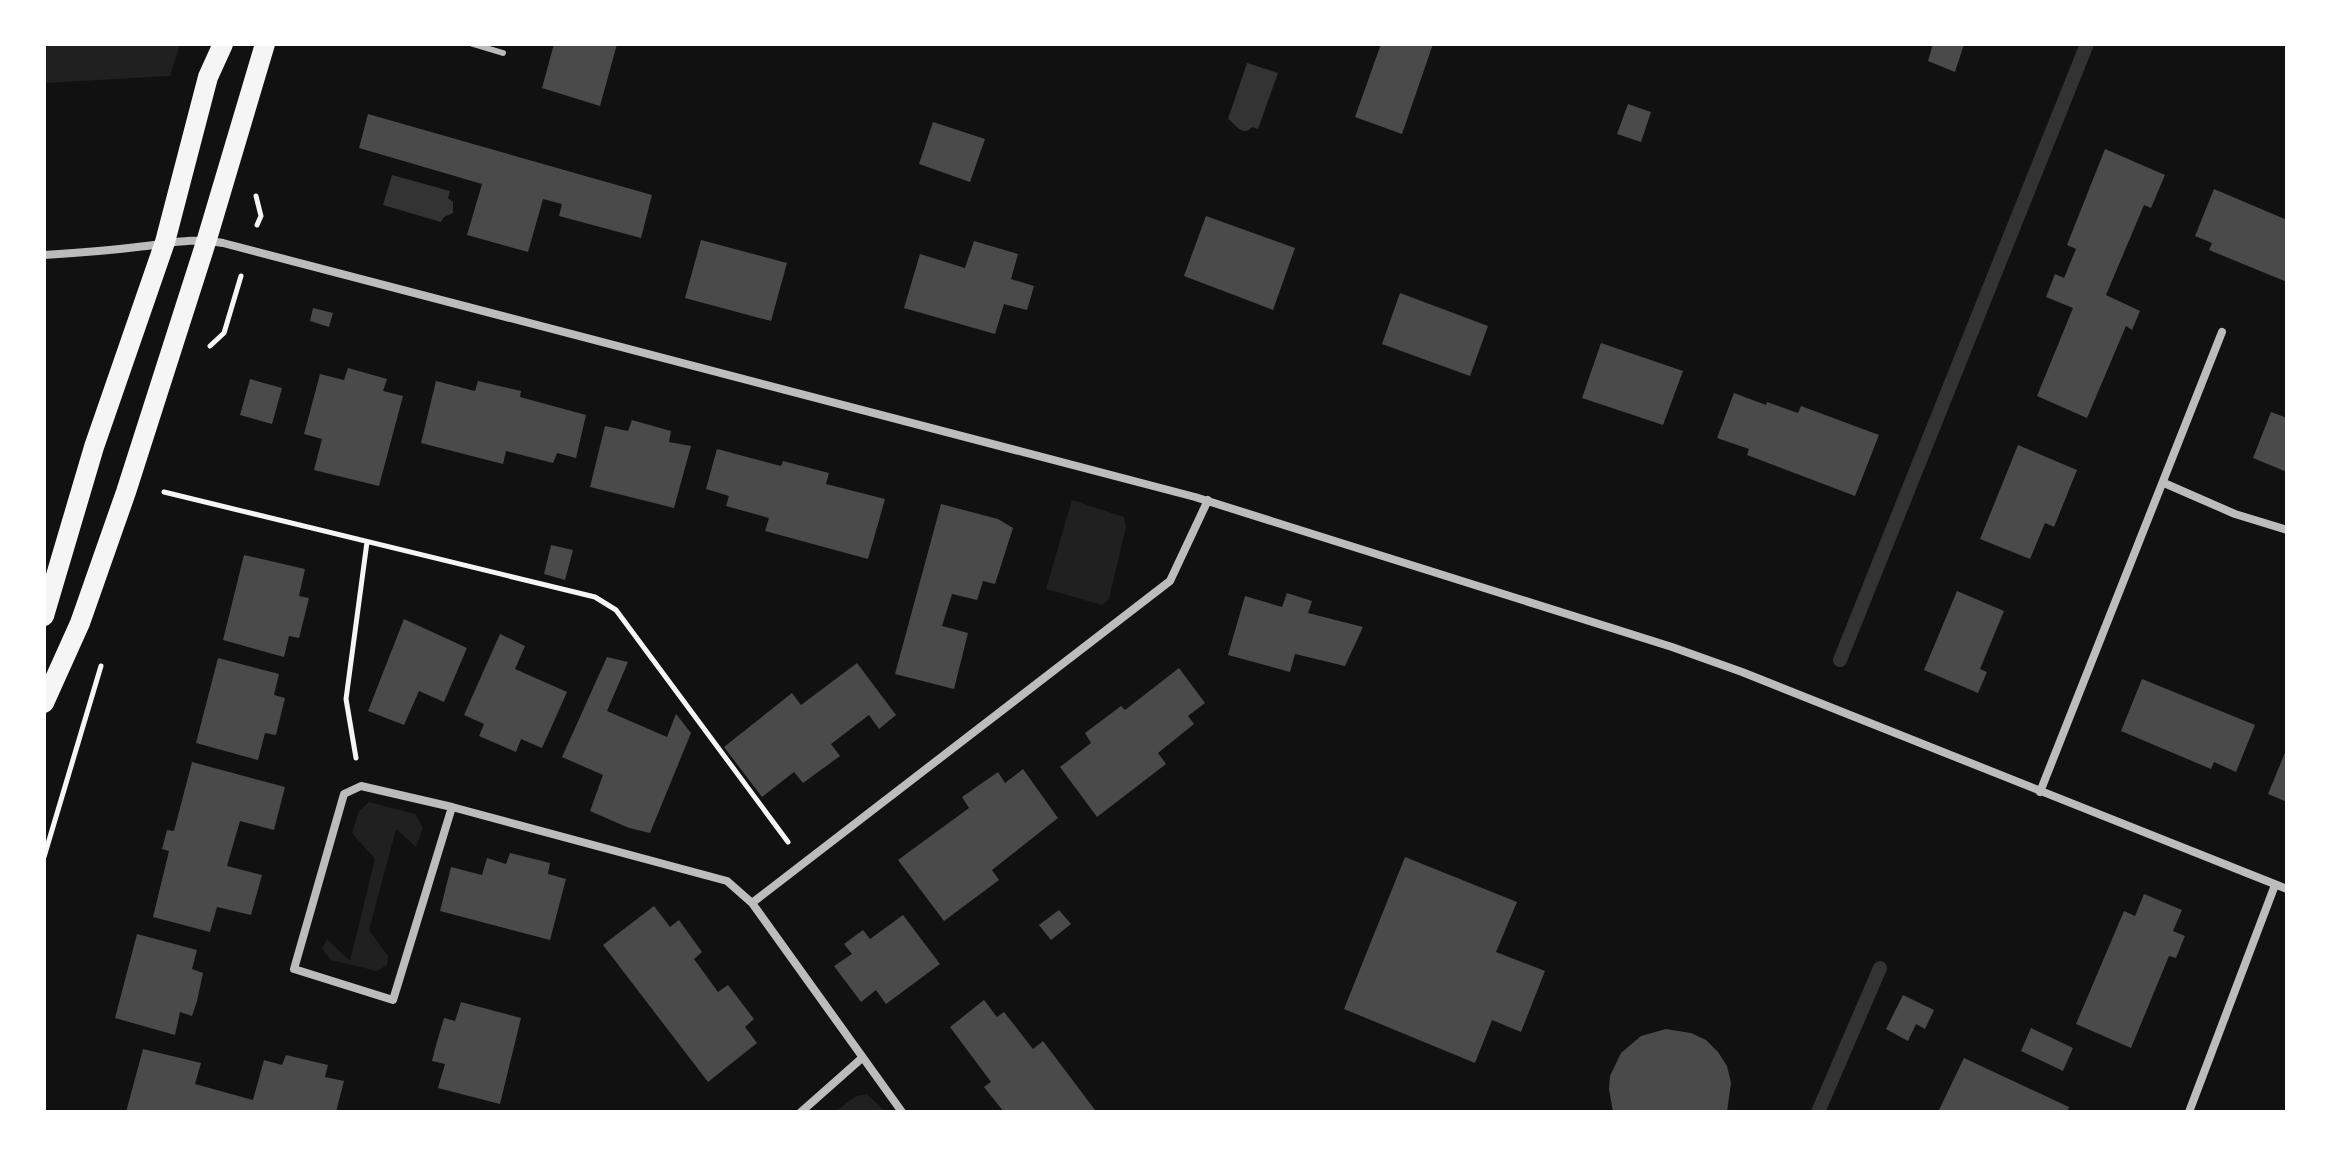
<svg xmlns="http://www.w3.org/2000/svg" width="2331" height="1156" font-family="'Space Grotesk',sans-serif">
<rect width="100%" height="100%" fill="#111"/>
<!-- green -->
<path fill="#202020" d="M44,44H180L170,76L44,83Z
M1072,500L1124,517L1126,527L1109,599L1102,605L1046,589Z
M369,802L415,814L423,828L416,847L396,829L369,930L388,956L387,965L377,971L331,960L322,949L327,939L350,961L375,859L352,833L359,811Z
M867,1094L886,1112H835L856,1096Z"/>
<!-- water -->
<path fill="#333" d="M1247,63L1278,73L1258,129L1252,127C1242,138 1236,124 1228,119Z
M392,175L450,191L448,198L453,202V213L444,217L441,222L383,205Z"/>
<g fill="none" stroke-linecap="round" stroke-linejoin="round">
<!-- stream -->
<path stroke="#333" stroke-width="14" d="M1840,660L2087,44
M1818,1112L1880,968"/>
</g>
<!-- building -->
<path fill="#4a4a4a" d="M554,44H617L600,106L542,88Z
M1381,44H1433L1402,134L1355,117Z
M1933,44H1964L1955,72L1928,61Z
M1628,104L1651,112L1641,142L1617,134Z
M368,114L652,195L641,238L559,216L562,204L543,199L528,252L467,235L482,184L359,148Z
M933,122L985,139L970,182L919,164Z
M2105,149L2165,175L2151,208L2144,205L2106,295L2140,311L2132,330L2126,326L2087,418L2037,396L2073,308L2046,297L2055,274L2064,278L2076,249L2067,245Z
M2214,189L2287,220V282L2209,250L2212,243L2195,236Z
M1206,216L1295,248L1273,310L1184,276Z
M701,240L787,263L771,321L685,298Z
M974,241L1018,254L1011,279L1034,286L1027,310L1004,304L995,334L904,308L920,254L965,268Z
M1400,293L1488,326L1470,376L1382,344Z
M313,308L333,313L329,327L310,321Z
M1601,343L1683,371L1663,425L1582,398Z
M348,368L387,379L383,391L403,396L379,486L314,470L322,439L304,434L320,374L344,380Z
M250,379L282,388L272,424L240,415Z
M436,381L475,391L478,381L521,391L520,397L586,415L576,458L557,453L553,463L506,451L503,464L421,443Z
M1734,393L1766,405L1767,402L1798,413L1801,406L1879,435L1855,496L1747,455L1749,449L1717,438Z
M2271,412L2287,418V472L2253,458Z
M632,420L671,431L669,442L691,446L674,508L590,487L605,426L628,431Z
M2018,445L2077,470L2054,527L2045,523L2030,559L1980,539Z
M717,449L781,466L783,461L829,473L826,484L885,499L868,559L765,531L769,518L726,506L729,496L706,489Z
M941,504L998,519L1013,528L995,584L983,581L977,600L952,594L942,626L968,633L954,689L895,674Z
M551,545L573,550L565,580L544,574Z
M244,555L305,569L299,596L309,598L299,638L289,636L284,657L223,640Z
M1957,591L2004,611L1980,669L1987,672L1978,693L1924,670Z
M1287,593L1312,601L1308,613L1363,627L1345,666L1295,654L1290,672L1228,655L1245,596L1282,607Z
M404,619L467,648L444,702L419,691L404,725L368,711Z
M500,634L525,646L515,669L567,692L542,748L521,739L516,752L502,746L479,736L484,724L464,715Z
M607,657L628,662L607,711L667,737L676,714L691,733L650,833L629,828L590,811L603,775L562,757Z
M218,658L279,674L274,695L285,698L276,735L265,733L258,760L196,743Z
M857,663L896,715L879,729L869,715L831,744L840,756L803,783L794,772L762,797L724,747L792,693L801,705Z
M1179,668L1205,703L1188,716L1194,724L1158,753L1166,764L1097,817L1060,767L1091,743L1085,733L1121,706L1125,710Z
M2142,679L2255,725L2236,772L2214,762L2211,769L2121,731Z
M2287,748V802L2268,794Z
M192,762L285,787L274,830L240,821L227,866L262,875L251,915L217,907L210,932L153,917L169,851L162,849L167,830L174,831Z
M1023,769L1058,818L992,870L999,880L944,921L898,860L969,808L962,797L998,772L1005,783Z
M510,853L550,863L548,874L566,879L550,940L440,911L451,867L482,875L487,858L506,864Z
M1405,857L1517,902L1496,952L1545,971L1521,1032L1492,1020L1475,1063L1344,1009Z
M2144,894L2182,910L2173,931L2185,936L2176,958L2169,956L2131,1048L2076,1024L2124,911L2135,916Z
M654,906L670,927L679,920L702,952L694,959L718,992L728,985L754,1019L745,1027L757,1043L708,1082L603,945Z
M1059,910L1071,924L1051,940L1039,925Z
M903,915L940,964L886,1004L876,990L861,1002L834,966L852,954L844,944L863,930L870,939Z
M137,934L197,950L192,969L203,973L197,1001L192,1016L180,1012L175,1035L115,1018Z
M1903,995L1934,1010L1925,1029L1916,1024L1908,1041L1886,1029Z
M984,1000L997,1017L1004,1012L1033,1049L1043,1041L1095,1110L1092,1112H1004L984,1087L991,1082L950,1027Z
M461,1002L521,1018L500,1104L438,1088L445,1064L432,1061L436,1045L444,1018L455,1021Z
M2031,1028L2073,1048L2063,1071L2021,1051Z
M1666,1029L1691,1033L1706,1040L1718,1052L1727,1066L1731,1083L1727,1112H1613L1609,1089L1610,1076L1621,1053L1641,1036Z
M143,1049L201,1063L195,1084L253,1100L264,1060L282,1065L286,1055L328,1065L325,1077L344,1081L336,1112H126Z
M1964,1058L2069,1107L2067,1112H1938Z"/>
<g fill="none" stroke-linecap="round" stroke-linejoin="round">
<!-- path -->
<path stroke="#f5f5f5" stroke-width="5" d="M256,196L261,216L257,225
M210,346L224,333L241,276
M164,492L595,597L616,610L788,842
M356,758L346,699L367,542
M44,857L101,666"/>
<!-- service -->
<path stroke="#bcbcbc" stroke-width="6" d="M473,44L503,53"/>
<!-- minor -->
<path stroke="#bcbcbc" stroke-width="8" d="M44,255C75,253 106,251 137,247C167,244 193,237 223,243L1195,497L1672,647L1742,672L2287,889
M2164,483L2235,514L2287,530
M2040,792L2222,332
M452,807L361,786L344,794L294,969L393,1000L452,807L727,881L752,903L1170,581L1208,500
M752,903L902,1112
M801,1112L862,1058
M2189,1112L2275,885"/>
<!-- primary -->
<path stroke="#f5f5f5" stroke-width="20" d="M44,616L94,447L165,242L208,77L223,44
M44,703L80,623L126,492L207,239L265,44"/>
</g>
<!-- border -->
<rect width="2331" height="1156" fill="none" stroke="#ffffff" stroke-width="92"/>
</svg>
